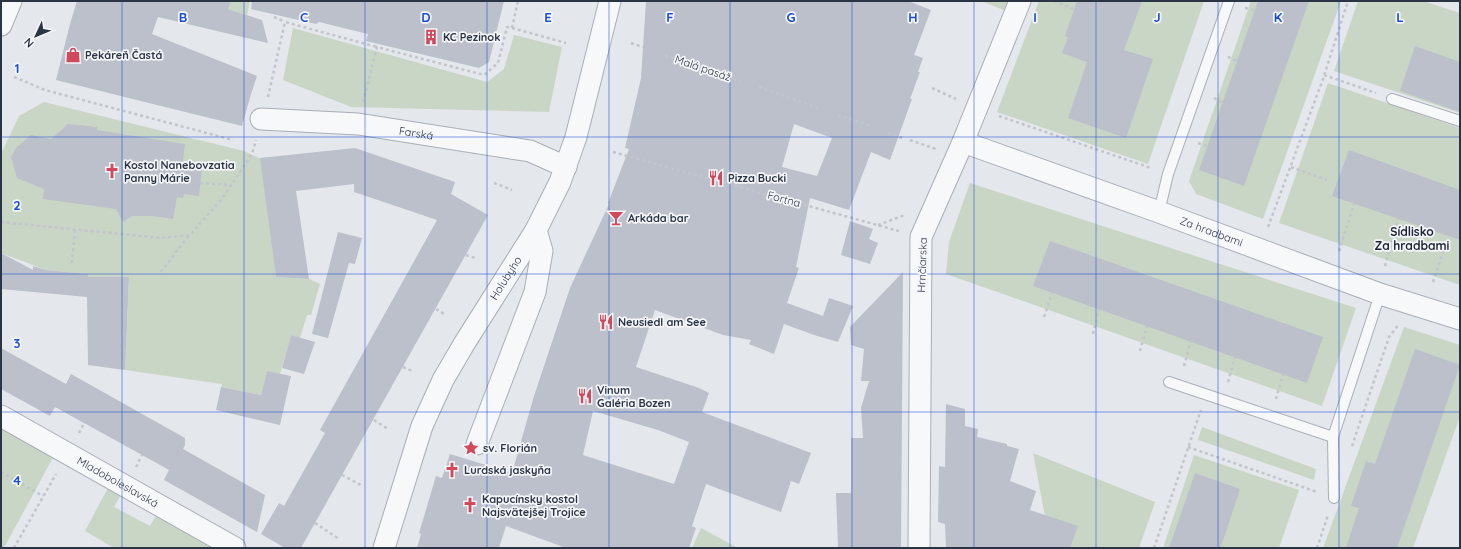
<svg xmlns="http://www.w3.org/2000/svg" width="1461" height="549" font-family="Quicksand,sans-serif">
<rect width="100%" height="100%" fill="#e4e7ec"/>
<!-- green -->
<path fill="#c9d6c5" d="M231,1H250L247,15L228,9Z
M981,1H1010L1006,11Z
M1039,1H1204L1148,164L997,112Z
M1251,1H1341L1263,219L1196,194L1189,181Z
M1358,1H1423L1460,13V113L1334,71Z
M293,28L487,82L504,69L514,35L562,47L549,112L351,107L283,80Z
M1328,83L1460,128V285L1279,223Z
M44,102L244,151L261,159L276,277L309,279L320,284L311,315H307L300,338L291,335L280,374L267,371L261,395L221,387L222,384L125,370L129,278L88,277V274L46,270L1,253V154L19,116Z
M970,183L1356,308L1322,406L946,274L949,242Z
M1404,327L1460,345V416L1413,548H1323Z
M1,426L56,452L4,548H1Z
M1202,427L1316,469L1314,480L1198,440Z
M1033,453L1155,502L1139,548H1051Z
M1194,455L1299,490L1279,548H1163Z
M109,486L122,493L114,507L150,526L158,512L223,548H114L85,531Z
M701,528L738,548H692Z"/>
<!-- building -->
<path fill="#bbc0ca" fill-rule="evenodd" d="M77,1H231L228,9L262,20L268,43L158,17L152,34L257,76L251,94L242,126L56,80L70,24Z
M252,1H504L489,62L479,68L366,41L368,34L319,22L316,24L251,9Z
M646,1H908L931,10L914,55L923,58L918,72H920L910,99H912L890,160L871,152L849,210L810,198L796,267L799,268L787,303L823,316L829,298L853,306L838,342L814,335L784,324L774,354L749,344L751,340L723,335L655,310L636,367L699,388L709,393L702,412L811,453L799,484L791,481L781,512L706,484L692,526L696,528L689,548H566L506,526L499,548H417L421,534L419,533L436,476L442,478L450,454L512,473L534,396L570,288L609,204L608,203L629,149L625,148L641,78ZM794,124L832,138L817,176L782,167ZM593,411L658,430L689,442L674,484L583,455Z
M1077,1H1142L1124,50L1153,59L1126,138L1068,118L1087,62L1062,53L1068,37L1065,36Z
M1258,1H1309L1244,186L1199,170Z
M1415,46L1460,62V112L1400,91Z
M68,124L97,127V130L185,144L182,166L202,168L199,196L184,194L183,198L177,197L173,219L153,216H132L123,222L116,209L43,199L44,189L17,178L11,157L16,148L31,135L51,139Z
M355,148L455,182L451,194L488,215L301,548H285L261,534L279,503L284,506L325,433L320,430L437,220L354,192V184L296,191L309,279L276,277L260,158Z
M1349,150L1460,190V240L1332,196Z
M850,221L873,229L869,239L878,243L870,264L841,255Z
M338,232L362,238L355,264L349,263L328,338L312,334Z
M1050,241L1323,337L1307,383L1033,286Z
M1,253L33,270V266L46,270L88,274V277H129L125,370L88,365L87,297L1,289Z
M903,272L901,548H838L836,493H851V438H863L861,408L869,381H861L864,349L851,345L850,327Z
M291,335L315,342L304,374L282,368Z
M1,348L66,384L71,374L185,438V445L183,449L265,495L257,532L164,480L169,470L142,455L55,407L50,416L1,389Z
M1415,349L1460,365L1444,411L1397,548H1346L1359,508L1351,506L1366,461L1375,464Z
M267,371L291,376L280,425L216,410L221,387L261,395Z
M946,404L965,409V426L978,429L977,437L1007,444V446L1019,449L1010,481L1036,491L1030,510L1078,526L1070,548H946L945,524L938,522L939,466L945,467Z
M1195,473L1240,489L1225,535L1220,548H1169Z"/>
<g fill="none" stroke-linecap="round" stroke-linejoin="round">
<!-- service casing -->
<g stroke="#a9aeb7" stroke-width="12">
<path id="service" d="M1392,99L1460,121
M1159,212L1168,174L1229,1
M1169,382L1333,437L1380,294
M1333,437L1334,498"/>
</g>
<!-- minor casing -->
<g stroke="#a9aeb7" stroke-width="23">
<g id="minor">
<path d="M1,25L11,1"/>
<path id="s1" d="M261,119L358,124L530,151L566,167"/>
<path id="s2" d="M963,142L1159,212L1380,294L1460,319"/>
<path id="s3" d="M1,416L235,548"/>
<path d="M477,444L535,292L542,251L536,230"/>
<path id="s4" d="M384,548L422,426L443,380L464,344L536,230L560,182L576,137L610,1"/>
<path d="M919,548L921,237L963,142L1020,1"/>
</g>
</g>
<!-- path -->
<path stroke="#c2c5cb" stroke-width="2.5" stroke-dasharray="3 3" stroke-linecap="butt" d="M1054,1L1074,9
M1245,8L1254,10
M274,17L285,22
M512,28L566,43
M631,43L643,47
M665,55L740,81
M1228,57L1237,61
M1324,75L1376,93
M14,77L45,90L233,140
M759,87L818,108
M932,88L956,99
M268,97L285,22L377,47
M1214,98L1222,102
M363,102L377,47L484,75L498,63L507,27L512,28L518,1
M838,115L871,126
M999,116L1151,168
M888,133L905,139
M910,140L936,149
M1198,143L1207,146
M613,152L899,231
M1291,167L1327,180
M200,183L232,185
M494,183L512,190
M1,222L161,238L190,235L221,200L252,154L256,140
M878,225L905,215
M1268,227L1323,79L1348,1
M1339,251L1354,204
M466,255L475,258
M72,263L75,230
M1385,266L1398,219
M161,272L189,235
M1433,282L1448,236
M436,309L444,314
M1044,317L1052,293
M1093,334L1099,309
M1140,351L1147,326
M1184,366L1191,341
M403,367L414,372
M1228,382L1235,357
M1276,399L1283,374
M374,420L388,429
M79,433L84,423
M1352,446L1389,337L1399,324
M1188,447L1317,492
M136,467L142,455
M1,472L43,496
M342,475L361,485
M315,523L339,539
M14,548L56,474
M1154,548L1201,410
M1317,548L1328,515"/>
<!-- service -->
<use href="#service" stroke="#f7f8fa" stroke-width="10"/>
<!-- minor -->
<use href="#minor" stroke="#f7f8fa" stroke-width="21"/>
</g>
<!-- grid -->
<path fill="none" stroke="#1d4ed8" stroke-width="1" stroke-opacity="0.55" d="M122,1V548M244,1V548M365,1V548M487,1V548M609,1V548M730,1V548M852,1V548M974,1V548M1096,1V548M1218,1V548M1339,1V548M1,137H1460M1,274H1460M1,412H1460"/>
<!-- icons -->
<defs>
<g id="building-bare" transform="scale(1.2)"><path d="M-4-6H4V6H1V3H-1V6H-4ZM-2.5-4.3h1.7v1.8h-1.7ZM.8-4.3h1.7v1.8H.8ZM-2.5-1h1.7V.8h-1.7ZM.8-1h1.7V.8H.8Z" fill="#d1495b" stroke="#f4f6f9" stroke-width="2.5" paint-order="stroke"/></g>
<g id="shop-bare" transform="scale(1.2)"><path d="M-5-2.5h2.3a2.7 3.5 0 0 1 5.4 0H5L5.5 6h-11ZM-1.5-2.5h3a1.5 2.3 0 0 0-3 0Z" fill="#d1495b" stroke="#f4f6f9" stroke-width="2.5" paint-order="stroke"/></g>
<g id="church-bare" transform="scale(1.2)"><path d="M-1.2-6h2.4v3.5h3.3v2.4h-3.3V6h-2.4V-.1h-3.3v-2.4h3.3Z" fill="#d1495b" stroke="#f4f6f9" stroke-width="2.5" paint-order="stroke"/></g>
<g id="restaurant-bare" transform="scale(1.2)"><path d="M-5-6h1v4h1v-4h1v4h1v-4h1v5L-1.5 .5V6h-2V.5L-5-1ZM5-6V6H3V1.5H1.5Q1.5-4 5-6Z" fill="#d1495b" stroke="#f4f6f9" stroke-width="2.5" paint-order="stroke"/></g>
<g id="bar-bare" transform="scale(1.2)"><path d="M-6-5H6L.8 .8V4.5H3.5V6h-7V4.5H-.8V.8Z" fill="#d1495b" stroke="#f4f6f9" stroke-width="2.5" paint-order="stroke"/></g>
<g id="sight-bare" transform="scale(1.2)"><path d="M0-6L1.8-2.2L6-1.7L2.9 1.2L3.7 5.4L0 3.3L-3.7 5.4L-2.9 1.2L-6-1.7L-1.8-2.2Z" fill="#d1495b" stroke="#f4f6f9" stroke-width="2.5" paint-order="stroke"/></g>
</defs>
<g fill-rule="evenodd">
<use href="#building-bare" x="431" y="37"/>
<use href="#shop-bare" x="73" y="55"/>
<use href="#church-bare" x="112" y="171"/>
<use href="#restaurant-bare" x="716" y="178"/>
<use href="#bar-bare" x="616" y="218"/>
<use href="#restaurant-bare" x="606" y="322"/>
<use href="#restaurant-bare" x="585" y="396"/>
<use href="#sight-bare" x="471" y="448"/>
<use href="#church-bare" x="452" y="470"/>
<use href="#church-bare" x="470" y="505"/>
</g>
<g text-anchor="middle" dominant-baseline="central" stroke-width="3.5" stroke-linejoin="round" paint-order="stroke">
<!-- poi labels -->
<g font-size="11" font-weight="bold" fill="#2b3445" stroke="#f4f6f9" text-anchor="start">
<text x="443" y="37">KC Pezinok</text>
<text x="85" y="55">Pekáreň Častá</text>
<text x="124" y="165">Kostol Nanebovzatia<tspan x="124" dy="13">Panny Márie</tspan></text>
<text x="728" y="178">Pizza Bucki</text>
<text x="628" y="218">Arkáda bar</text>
<text x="618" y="322">Neusiedl am See</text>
<text x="597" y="390">Vinum<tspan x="597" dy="13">Galéria Bozen</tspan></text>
<text x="483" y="448">sv. Florián</text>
<text x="464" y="470">Lurdská jaskyňa</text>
<text x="482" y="499">Kapucínsky kostol<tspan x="482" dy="13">Najsvätejšej Trojice</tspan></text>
</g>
<!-- street labels -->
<g font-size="11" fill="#2b3445" stroke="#f4f6f9">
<text transform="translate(703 68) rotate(19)">Malá pasáž</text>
<text stroke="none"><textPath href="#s1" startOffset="156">Farská</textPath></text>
<text transform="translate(784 199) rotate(15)">Fortna</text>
<text stroke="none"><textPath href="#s2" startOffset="264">Za hradbami</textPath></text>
<text transform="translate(922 265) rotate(-88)">Hrnčiarska</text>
<text stroke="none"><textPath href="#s4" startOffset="298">Holubyho</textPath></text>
<text stroke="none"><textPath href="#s3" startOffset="134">Mladoboleslavská</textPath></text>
</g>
<!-- neighbourhood labels -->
<g font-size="12" font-weight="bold" fill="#1d2536" stroke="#f4f6f9">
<text x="1412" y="231">Sídlisko<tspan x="1412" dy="14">Za hradbami</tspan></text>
</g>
</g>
<g font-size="13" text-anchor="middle" font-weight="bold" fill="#1d4ed8" stroke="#f4f6f9" stroke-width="3.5" stroke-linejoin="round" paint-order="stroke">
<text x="183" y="22">B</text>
<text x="304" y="22">C</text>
<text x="426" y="22">D</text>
<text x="548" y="22">E</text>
<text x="670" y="22">F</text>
<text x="791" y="22">G</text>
<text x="913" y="22">H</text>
<text x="1035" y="22">I</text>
<text x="1157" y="22">J</text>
<text x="1278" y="22">K</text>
<text x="1400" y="22">L</text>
<text x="17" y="73">1</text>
<text x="17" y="210">2</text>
<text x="17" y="348">3</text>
<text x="17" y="485">4</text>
</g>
<!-- border -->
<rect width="1461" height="549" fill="none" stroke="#2b3445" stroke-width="4"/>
<!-- north arrow -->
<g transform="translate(36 36) rotate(226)" stroke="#f4f6f9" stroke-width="3" paint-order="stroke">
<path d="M0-3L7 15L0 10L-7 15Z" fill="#2b3445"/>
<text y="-6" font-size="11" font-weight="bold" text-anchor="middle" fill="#2b3445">N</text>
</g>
</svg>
